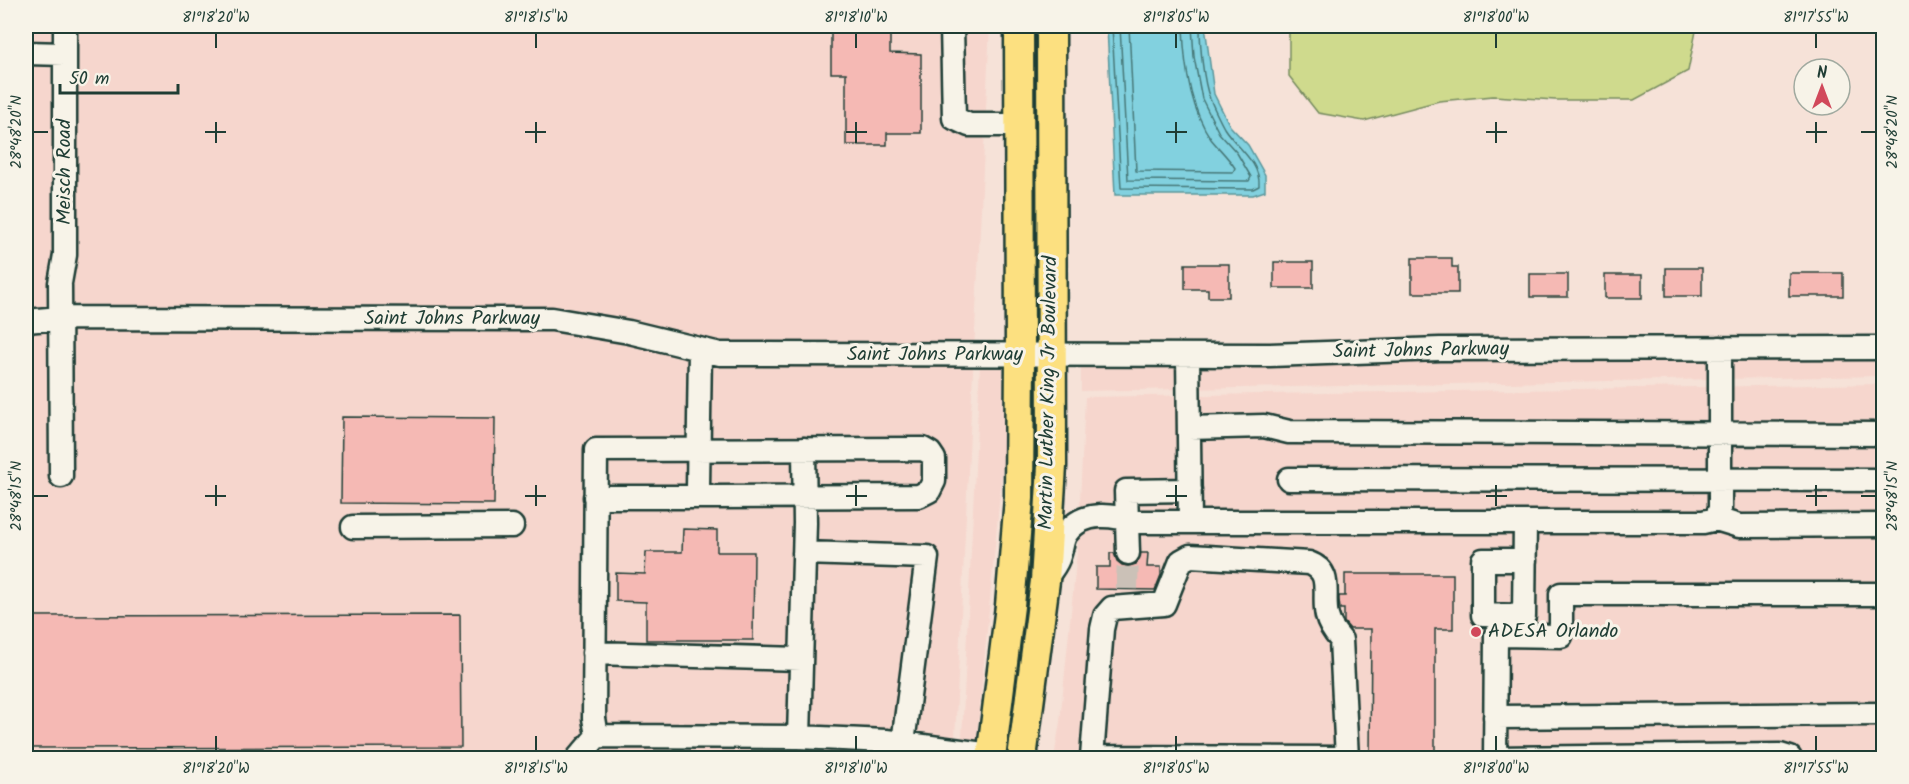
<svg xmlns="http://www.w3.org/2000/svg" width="1909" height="784" font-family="Kalam,sans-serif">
<rect width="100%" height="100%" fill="#f6e2d8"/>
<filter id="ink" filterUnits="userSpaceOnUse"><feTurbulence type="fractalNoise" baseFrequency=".0167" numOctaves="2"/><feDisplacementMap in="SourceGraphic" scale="12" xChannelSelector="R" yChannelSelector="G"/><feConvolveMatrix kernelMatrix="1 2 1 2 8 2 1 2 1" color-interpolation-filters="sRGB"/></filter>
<g filter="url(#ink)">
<!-- built -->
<path fill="#f6d6cd" d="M26,26H990L954,758H26Z
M1884,357L1883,376L1081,391V365L1440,358Z
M980,365H1003L1004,451L975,758H961Z
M1883,384V758H1054L1060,722L1078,542L1085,397Z"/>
<!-- green -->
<path fill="#cfda8d" stroke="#778c60" stroke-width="1.5" d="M1289,26H1697L1688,71L1634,100H1555L1493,96L1439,101L1364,121L1318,113L1289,76Z"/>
<!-- water -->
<path fill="#82d1df" stroke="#5a969b" stroke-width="1.5" d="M1107,26H1205L1214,94L1230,126L1248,145L1265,175V191L1253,195H1115Z"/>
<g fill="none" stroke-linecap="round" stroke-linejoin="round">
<!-- shore -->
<path stroke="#477878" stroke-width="1.5" d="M1112,26L1121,188L1253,189L1259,186C1261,162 1235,146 1224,128C1219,119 1214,108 1210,99C1203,81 1200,45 1200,26
M1120,26L1128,180L1249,181L1251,177L1237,153L1219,133L1202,99L1194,57L1192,26
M1129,26L1136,171L1233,172L1235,168C1228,157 1219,149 1211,139C1189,107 1184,63 1183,26"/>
</g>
<!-- building -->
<path fill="#f5b9b4" stroke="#1f3d34" stroke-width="1.5" d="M831,26H890V53L921,54V133H887V145H846V73H831Z
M1412,258H1452V267H1458V293H1412Z
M1274,262H1313V288H1274Z
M1185,264H1229V297H1208V289H1185Z
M1666,268H1702V296H1666Z
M1789,273H1843V296H1789Z
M1530,274H1568V297H1530Z
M1605,275H1642V298H1605Z
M342,417L495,418L494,504L341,503Z
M683,529L717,530V552H754L753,640H646V602L616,601V573L645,574L646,552H682Z
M1110,553H1114L1117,561L1122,565L1128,566L1136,564L1141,553H1148L1147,567H1161V575L1155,590L1096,589V567H1110Z
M1345,574H1453V629H1435V759H1370L1371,629H1350L1344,622V609H1340L1339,600V596H1345Z
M460,615L461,747L26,748V616Z"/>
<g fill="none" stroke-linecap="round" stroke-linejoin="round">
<!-- minor-tunnel -->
<path stroke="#cbc1b7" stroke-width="22" stroke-dasharray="22 11" stroke-linecap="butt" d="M1127,589L1128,553"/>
<!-- minor casing -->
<g stroke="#1f3d34" stroke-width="27">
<path id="minor" d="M952,26L954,118L969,125H1019
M26,53L65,54
M26,321L60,318L552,319L629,332L720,354L1270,355L1440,349L1884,348
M700,350L698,488L703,494L712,497L919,496L929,491L934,481V459L930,453L923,449L596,450L594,718L597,736L799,737L805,523L804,449
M1188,355L1190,522
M1189,428L1264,426L1289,432L1884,434
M61,476L60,283L65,255V26
M1289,479L1884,480
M595,497H712
M1716,519L1739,526L1884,525
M1525,522L1524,616L1483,615V560H1525
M353,527L512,526
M804,553L927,557L903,743
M1128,553L1126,491L1190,490
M1047,577C1051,570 1057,564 1059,556C1062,549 1062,540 1066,534C1083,508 1116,516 1140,522H1703L1716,519L1720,508V348
M594,653L801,659
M1495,717L1884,714
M799,737L886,741L991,755
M1092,757L1102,629L1105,616L1112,608L1164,604L1181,561L1190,556L1309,563C1334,572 1322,595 1327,616C1329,625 1335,633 1341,640L1347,758
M578,758L597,736
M1092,758V757L1347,758
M1790,758L1780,755L1495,758L1496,635L1561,636V594H1884"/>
</g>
<!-- major casing -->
<g stroke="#1f3d34" stroke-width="33">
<path id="major" d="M991,758L1010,606L1019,498L1020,356L1019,26
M1022,758L1045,581L1052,466L1051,26"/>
</g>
<!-- minor -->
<use href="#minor" stroke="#f7f3e8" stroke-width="22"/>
<!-- major -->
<use href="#major" stroke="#fce080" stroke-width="28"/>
</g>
</g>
<!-- ticks -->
<path fill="none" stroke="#1f3d34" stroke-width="2" d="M216,33V48M536,33V48M856,33V48M1176,33V48M1496,33V48M1816,33V48M216,122V143M536,122V143M856,122V143M1176,122V143M1496,122V143M1816,122V143M33,132H48M205,132H226M525,132H546M846,132H867M1166,132H1187M1486,132H1507M1806,132H1827M1861,132H1876M216,485V506M536,485V506M856,485V506M1176,485V506M1496,485V506M1816,485V506M33,496H48M205,496H226M525,496H546M846,496H867M1166,496H1187M1486,496H1507M1806,496H1827M1861,496H1876M216,736V751M536,736V751M856,736V751M1176,736V751M1496,736V751M1816,736V751"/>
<!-- markers -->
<circle fill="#d1495b" stroke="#f7f3e8" stroke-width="2" cx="1476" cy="632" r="6"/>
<g text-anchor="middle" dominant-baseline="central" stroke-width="6" stroke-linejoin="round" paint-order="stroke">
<!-- street labels -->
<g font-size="20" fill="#1f3d34" stroke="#f7f3e8">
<text transform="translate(65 172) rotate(-90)">Meisch Road</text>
<text x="452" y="319">Saint Johns Parkway</text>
<text transform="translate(1421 351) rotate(-1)">Saint Johns Parkway</text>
<text x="935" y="355">Saint Johns Parkway</text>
<text transform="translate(1049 393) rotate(-89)">Martin Luther King Jr Boulevard</text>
</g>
<!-- poi labels -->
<g font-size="20" fill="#1f3d34" stroke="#f7f3e8" text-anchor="start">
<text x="1488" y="632">ADESA Orlando</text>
</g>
</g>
<!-- margin -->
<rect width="1909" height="784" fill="none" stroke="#f7f3e8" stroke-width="66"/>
<!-- north arrow -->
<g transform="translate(1822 87)"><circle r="28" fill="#f7f3e8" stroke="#a1aaa0" stroke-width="1.5"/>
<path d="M0-4.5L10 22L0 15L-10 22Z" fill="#d1495b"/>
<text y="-9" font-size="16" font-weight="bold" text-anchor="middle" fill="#1f3d34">N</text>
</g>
<!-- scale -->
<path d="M60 84v9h118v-9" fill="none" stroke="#1f3d34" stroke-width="3"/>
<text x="69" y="84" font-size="18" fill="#1f3d34" stroke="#f7f3e8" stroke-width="4.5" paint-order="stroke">50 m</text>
<rect x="33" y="33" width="1843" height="718" fill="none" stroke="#1f3d34" stroke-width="2"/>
<g font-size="15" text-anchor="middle" fill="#1f3d34">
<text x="216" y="22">81°18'20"W</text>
<text x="536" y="22">81°18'15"W</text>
<text x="856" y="22">81°18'10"W</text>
<text x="1176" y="22">81°18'05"W</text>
<text x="1496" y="22">81°18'00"W</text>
<text x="1816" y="22">81°17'55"W</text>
<text transform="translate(16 132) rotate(-90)" y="5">28°48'20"N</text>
<text transform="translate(1892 132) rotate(-90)" y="5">28°48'20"N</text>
<text transform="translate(16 496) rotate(-90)" y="5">28°48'15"N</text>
<text transform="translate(1892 496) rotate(-90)" y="5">28°48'15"N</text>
<text x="216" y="773">81°18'20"W</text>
<text x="536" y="773">81°18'15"W</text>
<text x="856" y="773">81°18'10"W</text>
<text x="1176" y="773">81°18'05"W</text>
<text x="1496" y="773">81°18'00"W</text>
<text x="1816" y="773">81°17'55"W</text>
</g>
</svg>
